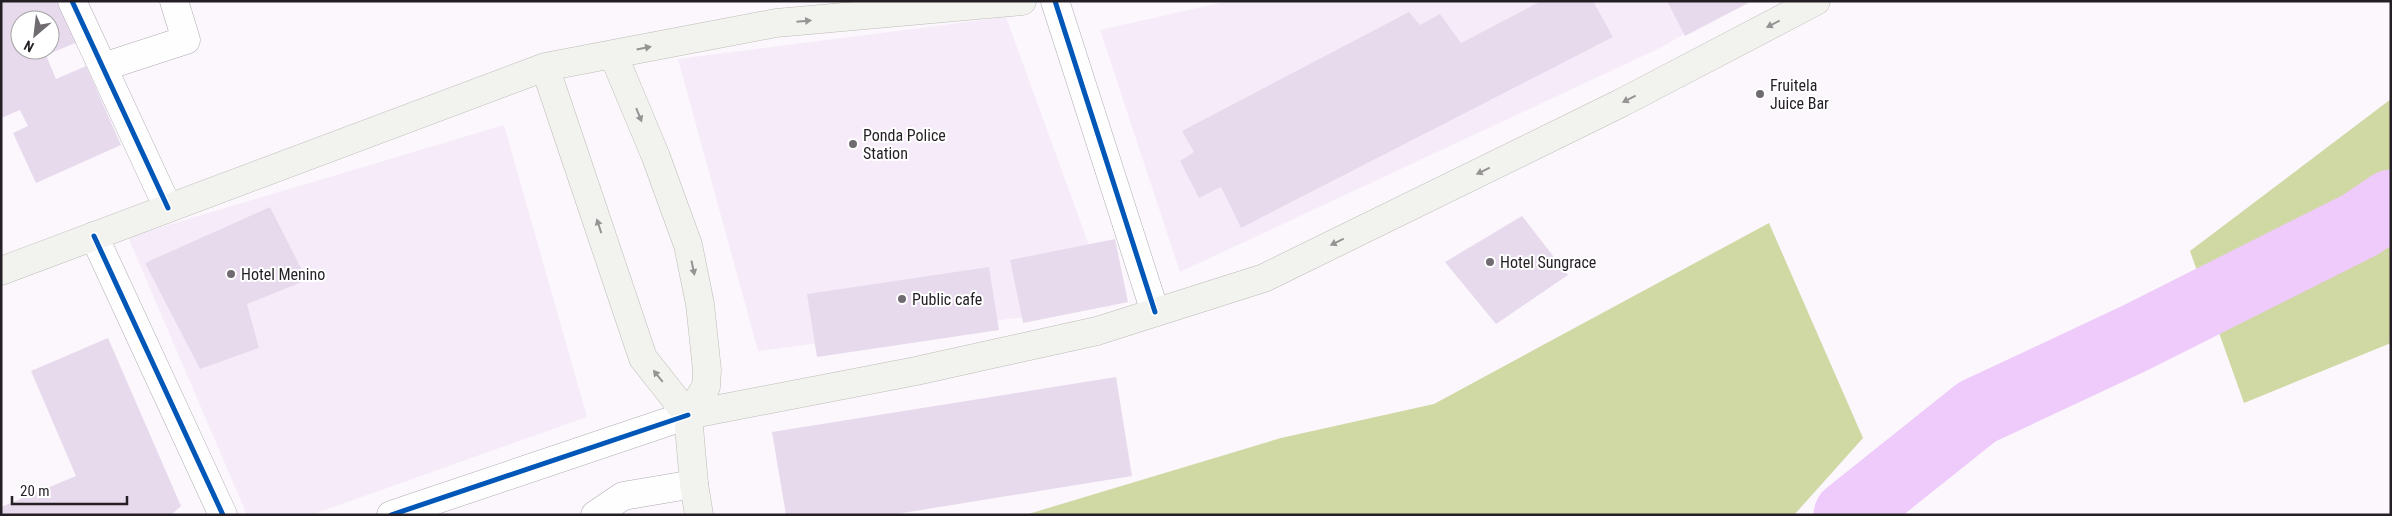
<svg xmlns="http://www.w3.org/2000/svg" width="2392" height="516" font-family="'Roboto Condensed',sans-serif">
<rect width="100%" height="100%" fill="#fbf7fd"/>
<!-- built -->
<path fill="#f6ecf9" d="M1228,1H1740L1662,47L1180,272L1100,30Z
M1006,17L1111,306L758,351L678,59Z
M504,125L587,417L311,515H247L128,237Z"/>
<!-- forest -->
<path fill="#d0d8a3" d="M2391,99V343L2244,403L2190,251Z
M1769,223L1863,438L1794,515H1025L1281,438L1434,404Z"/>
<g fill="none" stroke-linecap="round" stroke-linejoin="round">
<!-- river -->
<path stroke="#eecbfa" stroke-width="69" d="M1848,515L1977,412L2135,338L2360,225L2391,204"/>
</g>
<!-- building -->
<path fill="#e8daed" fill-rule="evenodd" d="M6,1H60L78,42L46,55L56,79L86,66L121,145L36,183L13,133L28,126L20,110L1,118V3ZM20,20H50V50H20Z
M1541,1H1593L1613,37L1241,228L1221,187L1199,198L1180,161L1194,152L1182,131L1409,12L1420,25L1440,14L1461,43Z
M1667,1H1752L1685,36Z
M270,207L307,280L247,304L259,348L200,369L145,263Z
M1522,216L1568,275L1496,324L1445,262Z
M1115,239L1128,302L1023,323L1010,260Z
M989,267L999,330L817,357L807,294Z
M108,338L181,506L171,515H1V507L76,476L31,371Z
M1116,377L1132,476L890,515H786L772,432Z"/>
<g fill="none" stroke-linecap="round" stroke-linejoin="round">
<!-- minor casing -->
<g stroke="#afacb1" stroke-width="29">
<path id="minor" d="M72,1L168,208
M1055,1L1155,312
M103,67L186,40L174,1
M94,236L223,515
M391,515L688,415
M595,515L623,496L694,484"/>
</g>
<!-- major casing -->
<g stroke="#bcbcb6" stroke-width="29">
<path id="major" d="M613,54L656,157L688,245L700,304L707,370L706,387L688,415
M545,67L643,358L688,415L694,484L699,515
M1,271L545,67L776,23L1022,1
M688,415L916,371L1097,331L1264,278L1621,103L1816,1"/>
</g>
<!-- minor -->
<use href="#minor" stroke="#fefeff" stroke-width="28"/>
<!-- major -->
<use href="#major" stroke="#f2f2ee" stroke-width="28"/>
<!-- cycleway casing -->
<g stroke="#fff" stroke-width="8">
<path id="cycleway" d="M72,1L168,208
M1055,1L1155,312
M94,236L223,515
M391,515L688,415"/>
</g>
<!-- cycleway -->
<use href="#cycleway" stroke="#0057b8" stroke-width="5"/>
</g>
<!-- one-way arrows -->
<defs><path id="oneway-solid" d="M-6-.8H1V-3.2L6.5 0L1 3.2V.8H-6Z" transform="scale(1.25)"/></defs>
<g fill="#959394">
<use href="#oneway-solid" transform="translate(804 21) rotate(-5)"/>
<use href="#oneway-solid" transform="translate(1773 24) rotate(153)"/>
<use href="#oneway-solid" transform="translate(644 48) rotate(-11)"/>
<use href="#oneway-solid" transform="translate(1629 99) rotate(153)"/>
<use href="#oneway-solid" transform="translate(639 115) rotate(68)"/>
<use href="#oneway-solid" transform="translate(1483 171) rotate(154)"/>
<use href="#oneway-solid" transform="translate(599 226) rotate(-108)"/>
<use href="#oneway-solid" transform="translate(1337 242) rotate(154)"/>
<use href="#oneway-solid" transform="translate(693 268) rotate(78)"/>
<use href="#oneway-solid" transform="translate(658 376) rotate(-129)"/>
</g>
<!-- markers -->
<g fill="#6f6b71" stroke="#fff" stroke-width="2">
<circle cx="1760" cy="94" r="5"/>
<circle cx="853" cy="144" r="5"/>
<circle cx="1490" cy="262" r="5"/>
<circle cx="231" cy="274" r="5"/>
<circle cx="902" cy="299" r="5"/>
</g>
<g text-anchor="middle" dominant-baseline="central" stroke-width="4" stroke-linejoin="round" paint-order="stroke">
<!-- poi labels -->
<g font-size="16" fill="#241f25" stroke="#fff" text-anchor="start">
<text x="1770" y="85">Fruitela<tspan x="1770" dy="18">Juice Bar</tspan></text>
<text x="863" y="135">Ponda Police<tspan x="863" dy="18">Station</tspan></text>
<text x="1500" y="262">Hotel Sungrace</text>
<text x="241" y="274">Hotel Menino</text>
<text x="912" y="299">Public cafe</text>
</g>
</g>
<!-- border -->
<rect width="2392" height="516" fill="none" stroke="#241f25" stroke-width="5"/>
<!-- north arrow -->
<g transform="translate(35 35) rotate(208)"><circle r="24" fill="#ffffff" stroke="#a7a5a8"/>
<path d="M0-4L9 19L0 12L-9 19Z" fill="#6f6b71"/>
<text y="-8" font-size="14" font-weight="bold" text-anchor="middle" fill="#241f25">N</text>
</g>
<!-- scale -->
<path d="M12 496v8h115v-8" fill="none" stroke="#241f25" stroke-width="2.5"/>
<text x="20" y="496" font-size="15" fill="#241f25" stroke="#ffffff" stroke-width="4" paint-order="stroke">20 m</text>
</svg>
